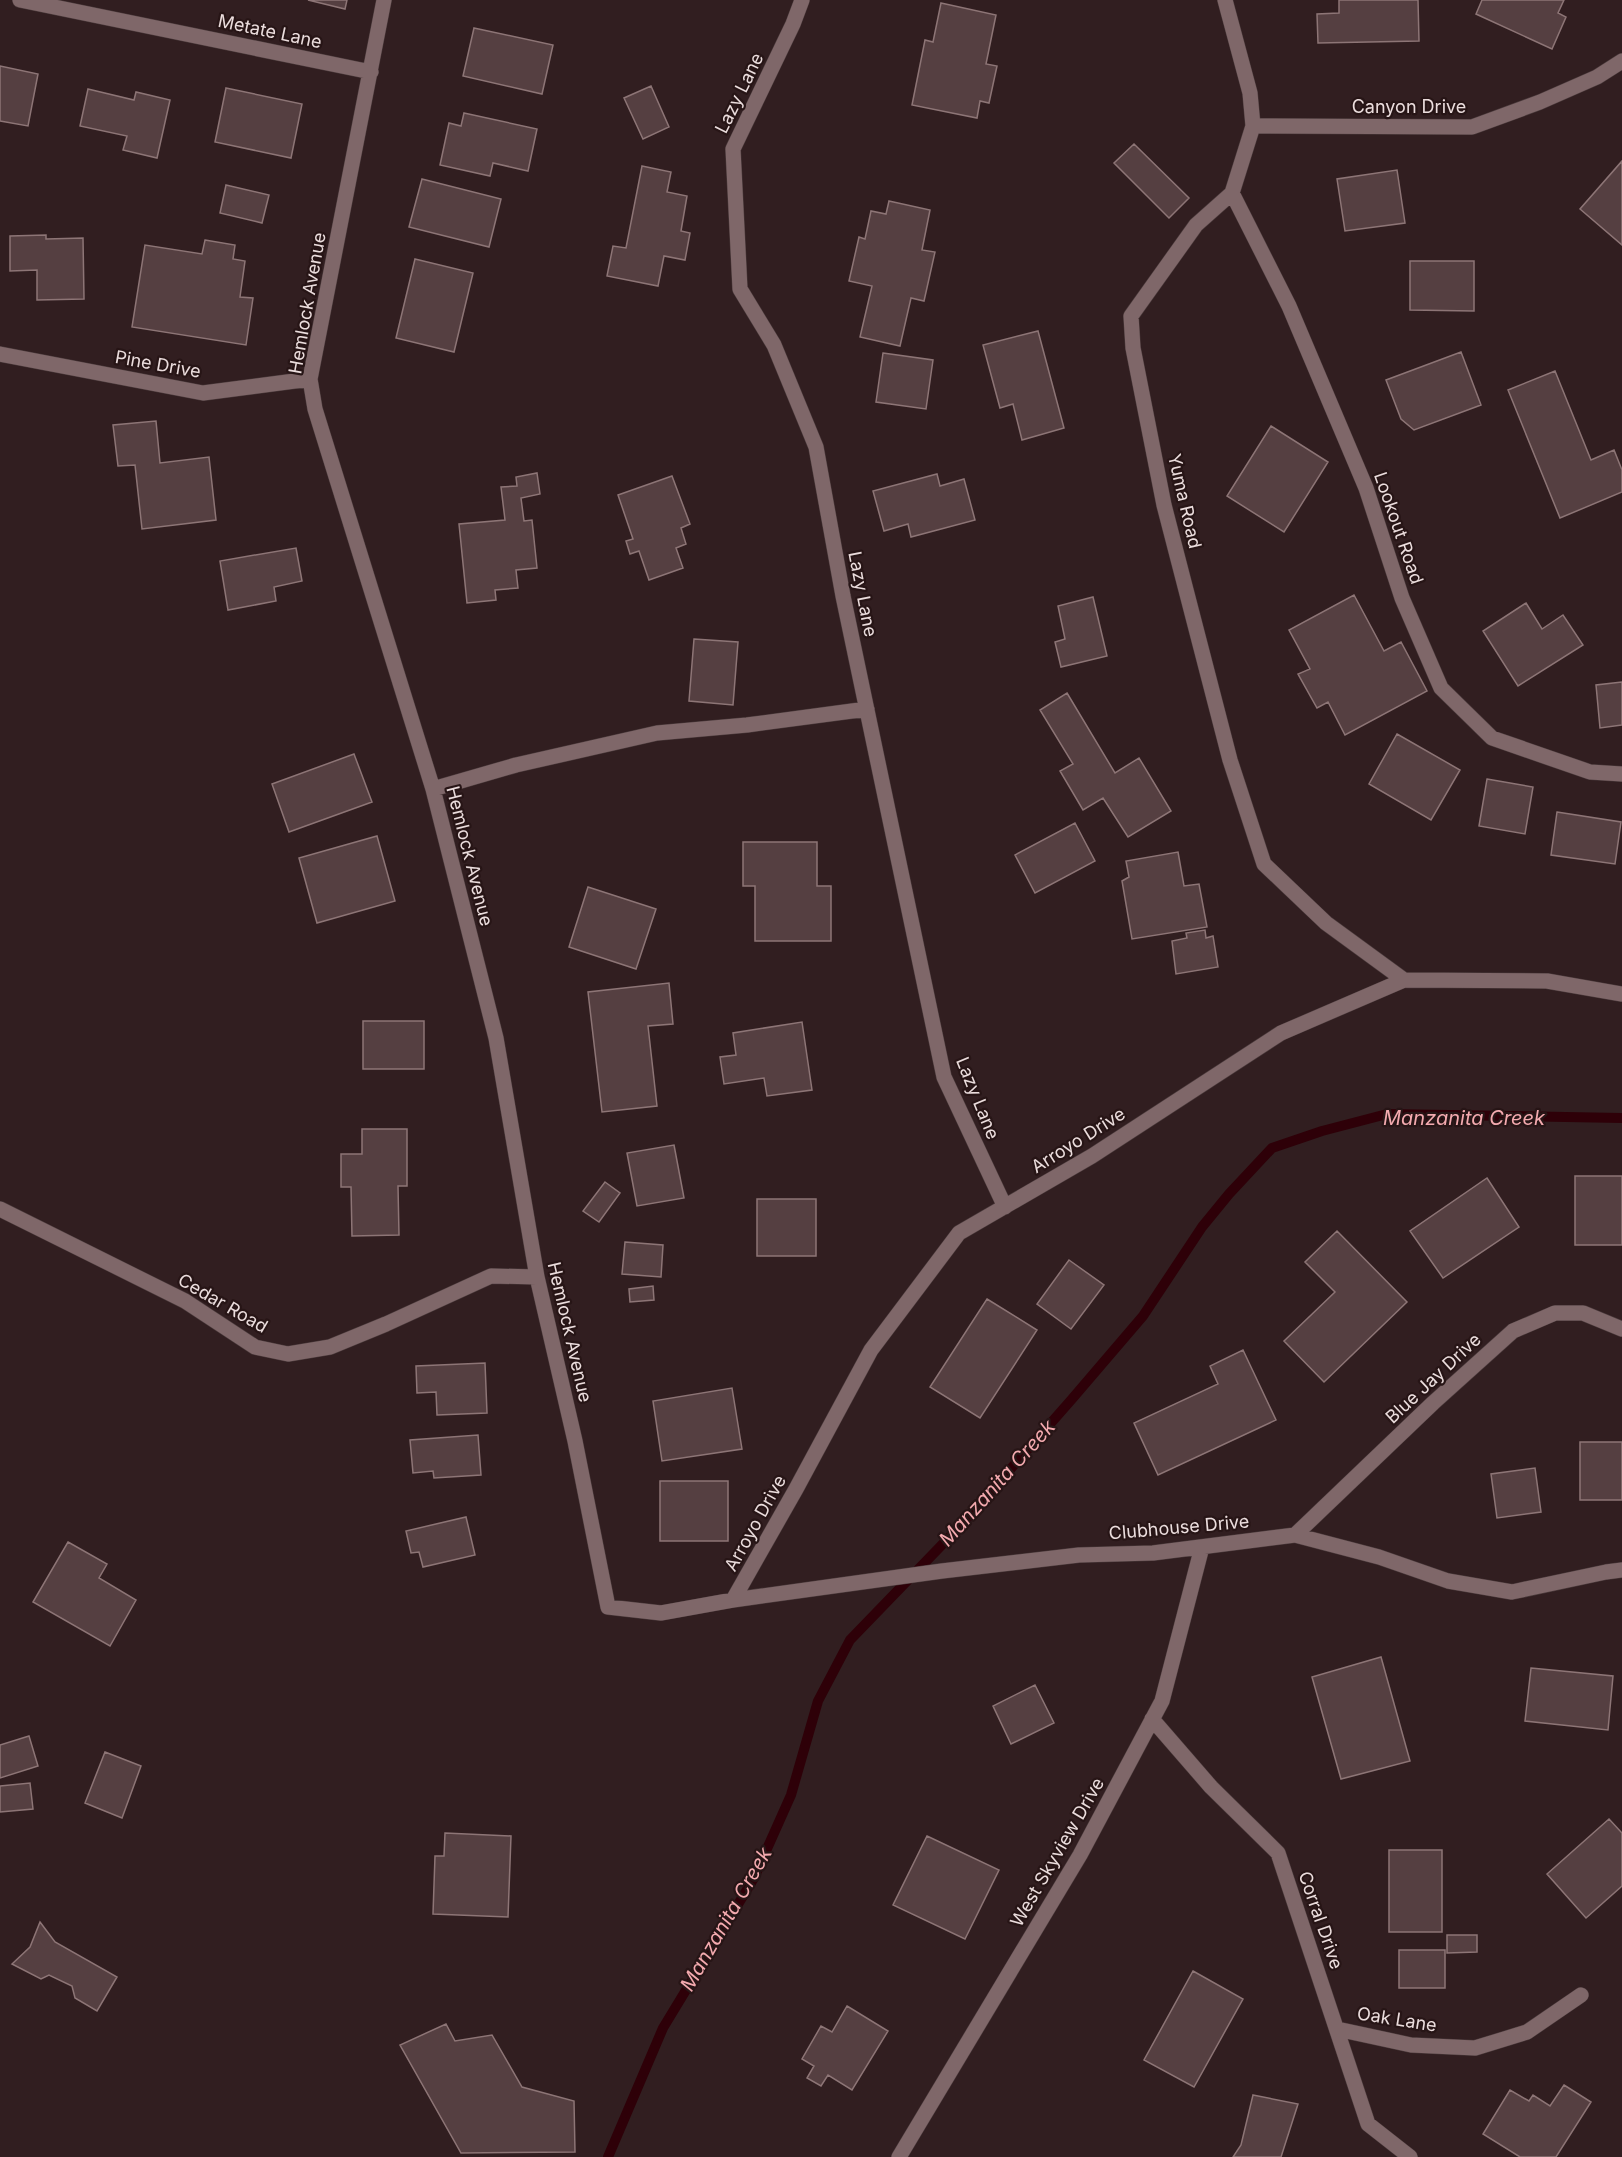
<svg xmlns="http://www.w3.org/2000/svg" width="1622" height="2157" font-family="Inter,sans-serif">
<rect width="100%" height="100%" fill="#311e20"/>
<g fill="none" stroke-linecap="round" stroke-linejoin="round">
<!-- stream -->
<path stroke="#2e0008" stroke-width="10" d="M608,2157L663,2028L754,1878L791,1795L818,1701L850,1640L964,1522L1072,1399L1143,1316L1202,1227L1229,1194L1272,1148L1322,1131L1387,1114L1622,1118"/>
</g>
<!-- building -->
<path fill="#553f41" stroke="#8d7576" stroke-width="1.5" d="M308,0H347L345,9Z
M1339,0H1418L1419,41L1318,43L1317,14L1339,13Z
M1482,0H1564L1558,13L1566,17L1552,49L1476,14Z
M941,3L996,15L986,64L997,66L989,103L980,101L977,118L912,105L925,40L933,42Z
M474,28L553,45L542,94L463,76Z
M0,66L38,74L28,126L0,121Z
M651,86L669,127L643,139L624,98Z
M226,88L302,104L291,158L215,142Z
M88,89L134,100L136,92L170,100L157,158L123,150L127,136L80,126Z
M464,113L537,129L528,171L493,163L490,176L440,165L449,123L461,126Z
M1134,144L1189,198L1169,218L1114,163Z
M1622,161V245L1580,209Z
M642,166L671,172L667,192L687,196L681,231L690,233L685,260L664,256L658,286L607,276L613,246L626,248Z
M1397,170L1405,223L1345,231L1337,179Z
M422,179L501,199L489,247L409,227Z
M226,185L269,195L262,223L220,213Z
M889,201L930,210L922,250L935,252L924,301L911,298L900,346L860,337L872,286L849,281L859,237L865,239L871,211L886,214Z
M46,235V239L83,238L84,299L37,300V270L10,271V236Z
M205,240L235,245L233,259L245,261L240,297L253,298L246,345L132,327L145,245L202,254Z
M415,259L473,273L454,352L396,338Z
M1410,261H1474V311L1410,310Z
M1038,331L1064,428L1022,440L1013,404L1000,408L983,345Z
M1461,352L1481,405L1414,430L1401,419L1386,380Z
M883,353L933,360L926,409L876,402Z
M1555,371L1591,460L1614,450L1622,470V492L1560,518L1508,390Z
M156,421L160,463L209,457L216,520L142,529L135,465L118,466L113,425Z
M1271,426L1328,462L1284,532L1227,496Z
M537,473L540,494L521,498L524,521L532,520L537,568L516,570L518,588L495,590L496,600L467,603L459,524L505,520L501,487L517,486L516,477Z
M937,474L940,486L964,479L975,520L911,537L908,524L884,531L873,491Z
M672,476L690,524L681,528L686,544L676,548L683,568L649,580L639,551L630,554L626,541L633,539L618,495Z
M296,548L302,581L274,587L276,601L228,610L220,561Z
M1354,595L1384,651L1401,642L1427,691L1345,735L1328,702L1317,708L1298,674L1310,669L1289,630Z
M1093,597L1107,656L1061,667L1055,642L1065,639L1058,606Z
M1526,603L1542,629L1563,615L1583,645L1518,686L1483,631Z
M694,639L738,642L733,705L689,701Z
M1622,682V725L1600,728L1596,685Z
M1067,693L1115,773L1139,758L1171,811L1128,837L1103,798L1083,810L1060,771L1073,764L1040,710Z
M1397,734L1460,770L1431,820L1369,784Z
M354,754L372,802L289,832L272,784Z
M1487,779L1533,787L1525,834L1479,826Z
M1557,812L1621,822L1615,864L1551,855Z
M1075,823L1095,861L1035,893L1015,855Z
M377,836L395,901L317,923L299,858Z
M743,842H817V886H831V941H755V886H743Z
M1178,852L1184,886L1199,884L1207,927L1132,939L1122,881L1129,877L1126,861Z
M588,887L656,909L636,969L569,947Z
M1205,930L1206,938L1213,936L1218,967L1176,974L1172,941L1187,938L1186,933Z
M669,983L673,1024L648,1026L657,1106L602,1112L588,992Z
M363,1021H424V1069H363Z
M802,1022L812,1090L767,1096L764,1078L724,1084L720,1057L736,1055L733,1033Z
M362,1129H407V1186H398L399,1235L352,1236L351,1187H341V1154H362Z
M674,1145L684,1198L637,1206L627,1153Z
M1575,1176H1622V1245H1575Z
M1487,1178L1519,1227L1443,1278L1410,1231Z
M605,1182L620,1193L599,1222L583,1211Z
M757,1199H816V1256H757Z
M1337,1231L1407,1302L1324,1382L1284,1341L1335,1292L1305,1262Z
M625,1242L663,1245L661,1277L622,1274Z
M1069,1260L1104,1285L1071,1329L1037,1304Z
M653,1286L654,1300L630,1302L629,1289Z
M987,1299L1037,1330L980,1418L930,1387Z
M1243,1350L1276,1420L1158,1475L1134,1423L1218,1384L1210,1366Z
M485,1363L487,1413L437,1415L436,1392L417,1393L416,1366Z
M732,1388L742,1449L662,1461L653,1401Z
M478,1435L481,1475L434,1478L433,1471L413,1473L410,1440Z
M1580,1442H1622V1500H1580Z
M1535,1468L1541,1512L1497,1518L1491,1474Z
M660,1481H728V1541H660Z
M466,1517L475,1555L423,1567L419,1552L411,1553L406,1531Z
M68,1542L107,1564L99,1578L136,1600L110,1646L33,1602Z
M1381,1657L1410,1761L1341,1779L1312,1677Z
M1531,1668L1613,1676L1608,1730L1525,1721Z
M1035,1685L1054,1723L1011,1744L993,1706Z
M29,1736L38,1766L0,1778V1745Z
M105,1752L141,1766L122,1818L85,1803Z
M30,1783L33,1809L0,1812V1786Z
M1609,1819L1622,1833V1886L1586,1918L1547,1874Z
M445,1833L511,1836L508,1917L433,1914L435,1856H444Z
M927,1836L999,1870L965,1939L893,1905Z
M1389,1850H1442V1932H1389Z
M40,1922L55,1942L117,1977L97,2011L75,1998L72,1986L49,1975L41,1979L12,1964L30,1947Z
M1447,1935H1477V1952L1447,1953Z
M1399,1950H1445V1988H1399Z
M1193,1971L1243,1999L1194,2087L1144,2060Z
M847,2006L888,2031L852,2090L828,2075L821,2086L807,2078L814,2066L802,2059L821,2026L832,2032Z
M446,2024L455,2041L492,2035L522,2087L574,2101L575,2152L461,2153L400,2045Z
M1564,2085L1591,2102L1556,2157H1520L1483,2134L1510,2090L1529,2101L1533,2095L1550,2106Z
M1253,2095L1298,2104L1281,2157H1233L1241,2145Z"/>
<g fill="none" stroke-linecap="round" stroke-linejoin="round">
<!-- street casing -->
<g stroke="#4b3b3c" stroke-width="16">
<path id="street" d="M20,0L371,72
M384,0L310,379L315,409L433,789L496,1038L537,1277L575,1441L608,1607L661,1613L733,1600L942,1571L1079,1555L1153,1553L1295,1535L1379,1557L1448,1581L1512,1592L1606,1572L1622,1570
M802,0L793,24L733,149L740,289L774,345L816,447L843,596L944,1077L1005,1207
M1225,0L1250,93L1253,126L1232,193L1196,225L1131,316L1133,348L1164,505L1230,760L1264,864L1326,923L1404,980
M1253,126L1472,127L1540,102L1597,77L1622,61
M1232,193L1289,306L1366,488L1402,598L1441,688L1492,738L1590,772L1622,774
M0,354L203,393L310,379
M433,789L516,765L657,733L747,725L867,709
M0,1209L185,1301L255,1347L288,1354L330,1347L386,1324L491,1276L537,1277
M1295,1535L1433,1403L1513,1331L1555,1313H1583L1622,1329
M733,1600L796,1489L871,1350L959,1233L1092,1156L1281,1033L1404,980L1547,981L1622,994
M1152,1719L1211,1787L1278,1853L1368,2124L1410,2157
M1337,2029L1411,2045L1475,2048L1527,2032L1581,1995
M899,2157L1080,1855L1162,1701L1202,1547"/>
</g>
<!-- street -->
<use href="#street" stroke="#7f6769" stroke-width="15"/>
</g>
<g text-anchor="middle" dominant-baseline="central" stroke-width="4.5" stroke-linejoin="round" paint-order="stroke">
<!-- street labels -->
<g font-size="18" fill="#ebdddd" stroke="#271516">
<text transform="translate(270 31) rotate(12)">Metate Lane</text>
<text transform="translate(739 93) rotate(-64)">Lazy Lane</text>
<text x="1409" y="106">Canyon Drive</text>
<text transform="translate(307 303) rotate(-80)">Hemlock Avenue</text>
<text transform="translate(158 364) rotate(10)">Pine Drive</text>
<text transform="translate(1185 501) rotate(77)">Yuma Road</text>
<text transform="translate(1399 528) rotate(71)">Lookout Road</text>
<text transform="translate(863 594) rotate(79)">Lazy Lane</text>
<text transform="translate(470 856) rotate(76)">Hemlock Avenue</text>
<text transform="translate(978 1098) rotate(68)">Lazy Lane</text>
<text transform="translate(1078 1140) rotate(-32)">Arroyo Drive</text>
<text transform="translate(223 1303) rotate(30)">Cedar Road</text>
<text transform="translate(570 1332) rotate(77)">Hemlock Avenue</text>
<text transform="translate(1433 1378) rotate(-43)">Blue Jay Drive</text>
<text transform="translate(755 1523) rotate(-61)">Arroyo Drive</text>
<text transform="translate(1179 1527) rotate(-5)">Clubhouse Drive</text>
<text transform="translate(1057 1852) rotate(-60)">West Skyview Drive</text>
<text transform="translate(1321 1920) rotate(71)">Corral Drive</text>
<text transform="translate(1397 2019) rotate(9)">Oak Lane</text>
</g>
<!-- water labels -->
<g font-size="20" font-style="italic" fill="#f4aaaf" stroke="#271516">
<text x="1464" y="1118">Manzanita Creek</text>
<text transform="translate(997 1483) rotate(-48)">Manzanita Creek</text>
<text transform="translate(726 1919) rotate(-60)">Manzanita Creek</text>
</g>
</g>
</svg>
